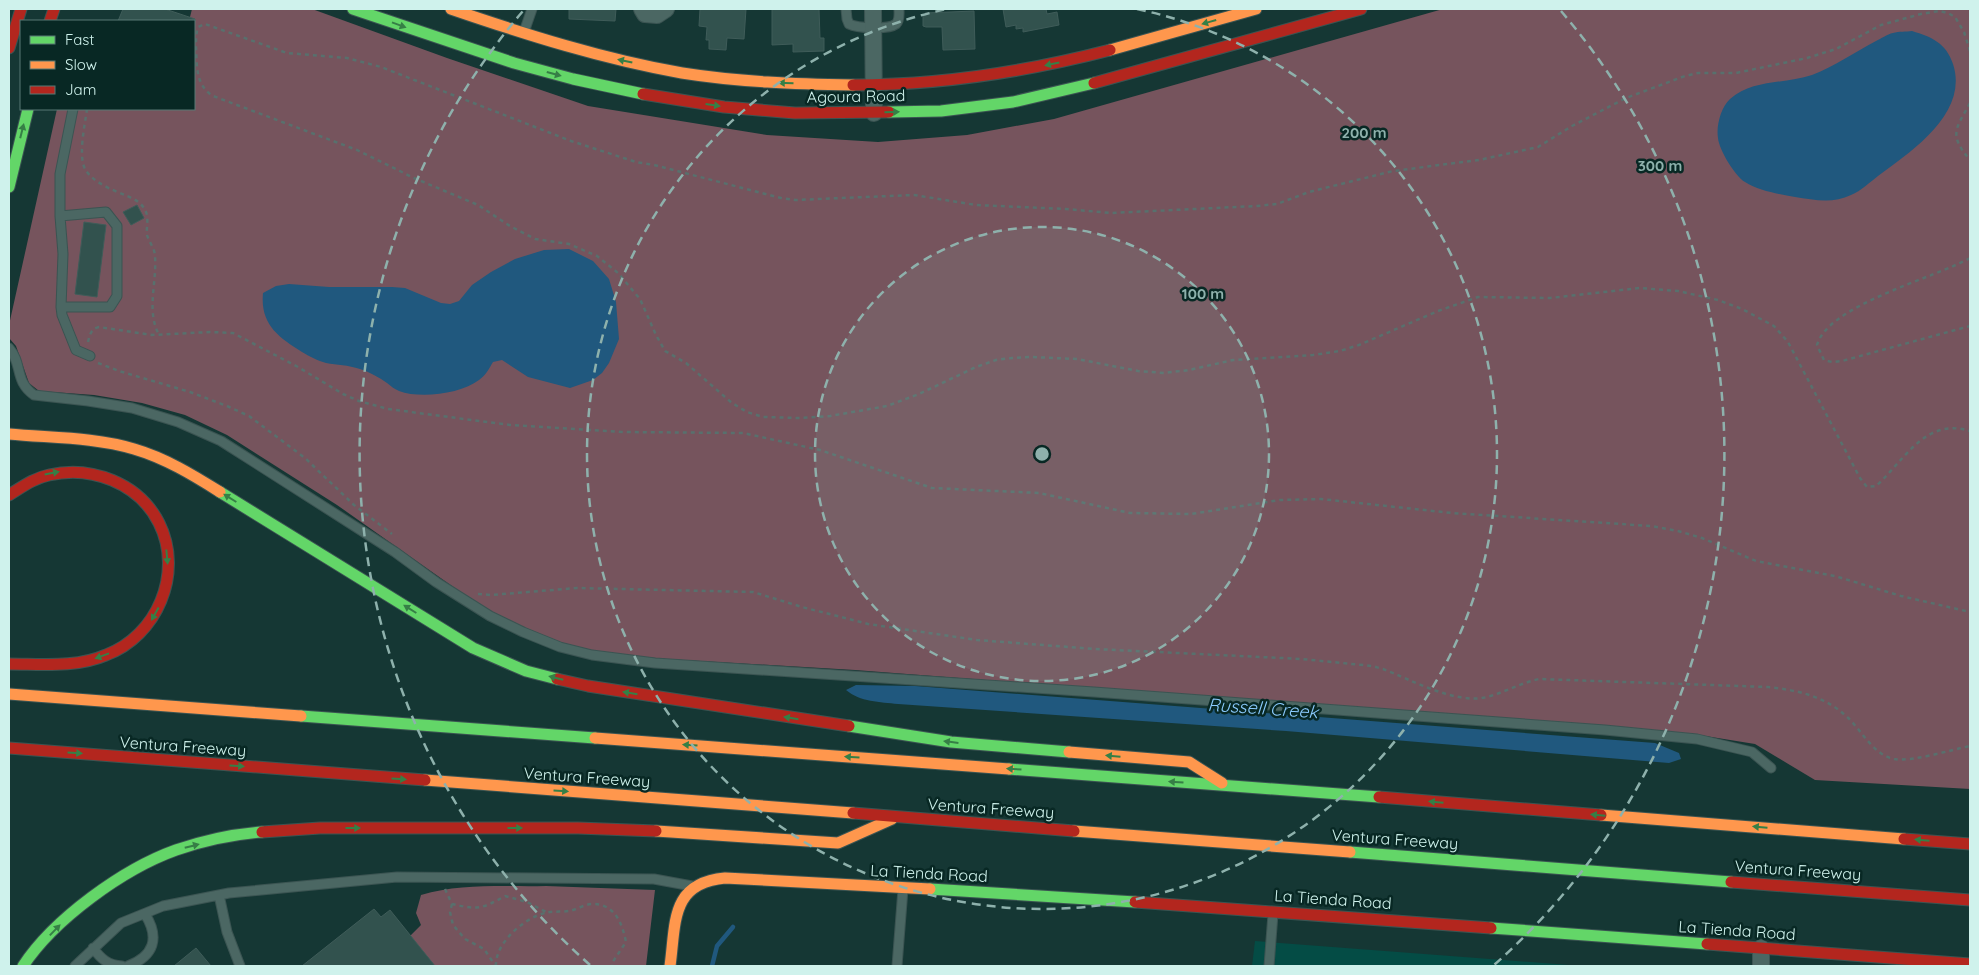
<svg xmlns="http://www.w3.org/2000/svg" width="1979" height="975" font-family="Quicksand,sans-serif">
<rect width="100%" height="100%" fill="#153734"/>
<!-- built -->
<path fill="#044c45" d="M1255,941L1582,966H1252Z"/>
<!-- green -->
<path fill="#76545d" d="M192,9H312L447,58L588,106L767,135L878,142L967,135L1054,119L1443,9H1970V789L1815,780L1755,744L1699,735L855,670L666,659L610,654L557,643L526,630L479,605L337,505L227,435L185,415L142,403L94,395L39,391L29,383L16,346L9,338V325L57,109H194V21H189Z
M546,886L655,890L646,966H435L410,936L421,925L416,913L421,895C461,883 506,887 546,886Z"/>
<!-- water -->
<path fill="#20587e" d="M1912,31C1932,37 1946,43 1953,64C1969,113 1912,151 1878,176C1870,182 1861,191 1851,195C1833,204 1814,200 1795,197C1779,194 1759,191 1745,182C1735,176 1719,150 1718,138C1716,126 1721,107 1730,99C1753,79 1786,84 1812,75C1835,66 1855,52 1876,41C1881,39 1887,34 1893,33C1899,31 1906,32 1912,31Z
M569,249L593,261L609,279L616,302L619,339L609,363L602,373L593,380L570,388L528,377L502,360L493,362C489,369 485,376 479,380C461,394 420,399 399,391C394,389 391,386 387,383C379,377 369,372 360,369C348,365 337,365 326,363C318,361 309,356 302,352C278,337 260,324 263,293L276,286L289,284L329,287H392L405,288L441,303L450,304L459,301L472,285L491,272L515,259L544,250Z
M856,685L915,686L1655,743L1679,753L1681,759L1669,763L1286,731L898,704C880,702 860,702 846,690Z"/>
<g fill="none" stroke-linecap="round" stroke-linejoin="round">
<!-- stream -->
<path stroke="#20587e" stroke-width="4.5" d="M712,966L717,946L733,927"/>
</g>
<!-- building -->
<path fill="#32524e" stroke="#3f5c59" d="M123,9H165L195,19V21H118Z
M569,9H616L615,21L569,19Z
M700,9H746L744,39L727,38L726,50L709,49V40H706L707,27L699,26Z
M772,9H819L820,38H824V51L793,52V44L772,45Z
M1003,9H1046L1047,14L1057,12L1059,25L1023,32V28L1016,29V25L1006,27Z
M974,11L975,49L943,50L942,27H926L923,26V15H926L925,13Z
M137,205L144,218L131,225L123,212Z
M84,222L106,225L97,297L75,294Z
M374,909L381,917L390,910L435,966H302Z
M196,948L211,966H174Z"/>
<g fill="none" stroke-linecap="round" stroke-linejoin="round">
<!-- lane casing -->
<g stroke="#3b5452" stroke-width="11">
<path id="lane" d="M846,9L847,19L849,24C857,28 888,30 896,24C900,20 899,14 899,9
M524,32L532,9
M60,216L106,212L117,226V296L110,307H61L63,254L60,216V174L73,109
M61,307L62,315L76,350L90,356
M9,348C23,364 14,381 34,395L88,401L132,408L178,422L221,441L395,552L436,582L490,616L523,632L560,647L592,655L655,663L1094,692L1605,730L1697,739L1752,752L1771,768
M219,895L227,932L240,966
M93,948C101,959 108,965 122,966
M75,966L121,923L163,906L229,893L397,877L654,879L692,886
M128,966C154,956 160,938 145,914
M897,966L903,889
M1269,966L1273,914"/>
</g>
<!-- street casing -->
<g stroke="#3b5452" stroke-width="18">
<path id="street" d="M642,9L645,14L657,15L666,9
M873,9L874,113
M1761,948V966"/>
</g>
<!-- fast casing -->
<g stroke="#3b5452" stroke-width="13">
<path id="fast" d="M353,9L514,63L573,79L643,94
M889,112L941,111L1013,102L1094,83
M9,187L28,109
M220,492L473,648L526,671L557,679
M301,716L595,738
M849,726L951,742L1069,752
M1009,769L1379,797
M1350,852L1731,882
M930,889L1135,902
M1491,928L1707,944
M23,966C54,919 123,869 176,850C202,841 235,834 262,832"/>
</g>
<!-- slow casing -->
<g stroke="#3b5452" stroke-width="13">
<path id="slow" d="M451,9C527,35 603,59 682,73C739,82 796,84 853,85
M1110,50L1256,9
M9,434C50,438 94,437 134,449C165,458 193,475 220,492
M9,694L301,716
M595,738L1009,769
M1069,752L1189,762L1222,783
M425,780L853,813
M1601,815L1904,839
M656,831L838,843L892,819
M1074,831L1350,852
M670,966C676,923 670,883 725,878L930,889"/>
</g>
<!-- jam casing -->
<g stroke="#3b5452" stroke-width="13">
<path id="jam" d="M50,21L54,9
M9,48L21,9
M1094,83L1361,9
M853,85C941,85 1025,72 1110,50
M643,94L724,107L795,113L889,112
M9,495C22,487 34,478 49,475C91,465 139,483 159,523C184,573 157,636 106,655C76,668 41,664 9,664
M557,679L588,686L849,726
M9,748L425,780
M1379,797L1601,815
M853,813L1074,831
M262,832L320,828H578L656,831
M1904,839L1970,844
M1731,882L1970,900
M1135,902L1491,928
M1707,944L1970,964"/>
</g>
<!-- path -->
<path stroke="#58706d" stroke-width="2.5" stroke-dasharray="4 4" stroke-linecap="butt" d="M1970,51L1964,32L1955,17L1948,13L1939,11L1921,14L1881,25L1836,49L1807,58L1736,73H1698L1685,76L1626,98L1572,126L1538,147L1479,160L1393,171L1309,192L1277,204L1257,206L1111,213L1066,209L976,205L914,195L795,200L781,198L654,165L636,162L571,141L381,67L347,58L287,53L205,24L198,27C196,34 196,39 196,47C197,65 195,85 213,96L357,150L414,178L478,205L510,226L535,239L569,244L597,256L618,273L640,299L656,335L665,351L686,363L732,403L747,412L763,417L800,418L830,416L887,406L919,394L976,367L996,360L1012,358L1031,357L1077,359L1138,371L1164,373L1189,370L1233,360L1313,355L1340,351L1359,345L1438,311L1478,297L1550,298L1640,288L1678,291L1718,300L1742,309L1774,326L1788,342L1860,478L1867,487L1876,486C1905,460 1925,417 1970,431
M1970,103C1956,129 1948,134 1970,160
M87,109C85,124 78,155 85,169C93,183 113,190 127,196C135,199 143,204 146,212C149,219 146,228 147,235C149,242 155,249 155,256C157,284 146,310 159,335
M1970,258C1935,278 1828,305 1817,345L1824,360L1832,362L1842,361L1970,326
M88,342C90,334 91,329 99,327L152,335L210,332L233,333L298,367L343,394L359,401L388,409L510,425L622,432L743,433L820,450L932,488L1039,493L1130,513L1191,514L1280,500L1321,499L1452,513L1651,526L1678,531L1702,538L1756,561L1835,576L1901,596L1970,612
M98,363L119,371L190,392L227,406L249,416L305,458L354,505L392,534
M478,594L491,595L577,588L753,592L802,607L868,624L977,640L1095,649L1302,659L1372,666L1383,669C1412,680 1456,705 1487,697C1505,692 1521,683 1539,679L1768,687C1797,690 1824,696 1846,716C1861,729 1873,755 1894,759C1913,762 1950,750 1970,746
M445,889L452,904C478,910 482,909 505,896L527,902L546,912
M452,904L450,912L453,925L465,939L484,949L495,965
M496,966C495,943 524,918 545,913C553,911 561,912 569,911C576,910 583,905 591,904C614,903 622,922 626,942L612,963V966"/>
<!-- lane -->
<use href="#lane" stroke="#4b6763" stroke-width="9"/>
<!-- street -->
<use href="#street" stroke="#4b6763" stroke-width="16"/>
<!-- fast -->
<use href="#fast" stroke="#63d668" stroke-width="11"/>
<!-- slow -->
<use href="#slow" stroke="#ff974d" stroke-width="11"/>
<!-- jam -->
<use href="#jam" stroke="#b3261e" stroke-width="11"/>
</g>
<!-- one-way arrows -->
<defs><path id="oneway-solid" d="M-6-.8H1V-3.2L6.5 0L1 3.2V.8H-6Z" transform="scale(1.25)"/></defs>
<g fill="#367f46">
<use href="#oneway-solid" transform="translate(1209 22) rotate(164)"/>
<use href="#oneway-solid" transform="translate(399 25) rotate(20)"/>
<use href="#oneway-solid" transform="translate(625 61) rotate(-168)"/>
<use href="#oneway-solid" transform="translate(1052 64) rotate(168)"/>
<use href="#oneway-solid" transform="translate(554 74) rotate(15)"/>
<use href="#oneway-solid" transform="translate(786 83) rotate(-179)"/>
<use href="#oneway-solid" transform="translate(713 105) rotate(8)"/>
<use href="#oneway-solid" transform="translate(892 112) rotate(-2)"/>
<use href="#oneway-solid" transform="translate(22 131) rotate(-76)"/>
<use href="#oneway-solid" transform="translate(52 473) rotate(-11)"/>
<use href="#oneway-solid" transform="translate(230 498) rotate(-148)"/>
<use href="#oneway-solid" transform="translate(167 557) rotate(85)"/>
<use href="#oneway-solid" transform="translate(410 609) rotate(-148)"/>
<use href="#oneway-solid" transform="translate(155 614) rotate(119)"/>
<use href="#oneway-solid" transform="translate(102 656) rotate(160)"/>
<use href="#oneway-solid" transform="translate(556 678) rotate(-166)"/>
<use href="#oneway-solid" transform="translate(630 693) rotate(-171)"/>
<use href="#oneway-solid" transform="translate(791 718) rotate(-171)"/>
<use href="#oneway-solid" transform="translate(951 742) rotate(-173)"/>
<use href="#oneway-solid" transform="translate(690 745) rotate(-176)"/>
<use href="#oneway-solid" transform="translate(75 753) rotate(4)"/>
<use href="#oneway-solid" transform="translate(1113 756) rotate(-175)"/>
<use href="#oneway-solid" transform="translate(852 757) rotate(-176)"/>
<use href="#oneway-solid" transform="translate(237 766) rotate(4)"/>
<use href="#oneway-solid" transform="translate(1014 769) rotate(-176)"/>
<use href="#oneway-solid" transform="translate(399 779) rotate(4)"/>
<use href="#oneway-solid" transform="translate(1176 782) rotate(-176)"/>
<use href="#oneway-solid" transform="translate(561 791) rotate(4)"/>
<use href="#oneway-solid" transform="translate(1436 802) rotate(-175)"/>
<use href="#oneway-solid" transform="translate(1598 815) rotate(-175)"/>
<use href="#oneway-solid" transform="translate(1760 827) rotate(-175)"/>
<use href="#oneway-solid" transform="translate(353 828)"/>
<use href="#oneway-solid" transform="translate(515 828)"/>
<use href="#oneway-solid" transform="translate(1922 840) rotate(-175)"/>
<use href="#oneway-solid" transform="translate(192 846) rotate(-14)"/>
<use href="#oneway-solid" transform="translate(55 930) rotate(-46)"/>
</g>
<!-- distance rings -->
<circle cx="1042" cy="454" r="227" fill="#8eb1ac" fill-opacity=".12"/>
<g fill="none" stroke="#8eb1ac" stroke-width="2.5" stroke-dasharray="9 6">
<circle cx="1042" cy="454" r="227"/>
<path d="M1137 9A455 455 0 1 1 947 9"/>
<path d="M590 965A682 682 0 0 1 523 11M1561 11A682 682 0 0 1 1494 965"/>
</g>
<g text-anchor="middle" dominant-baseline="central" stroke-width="5" stroke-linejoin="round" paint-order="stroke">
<!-- street labels -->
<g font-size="16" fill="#cff2ec" stroke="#082824">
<text transform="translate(856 96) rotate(-1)">Agoura Road</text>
<text transform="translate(183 746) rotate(4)">Ventura Freeway</text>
<text transform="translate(587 777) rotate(4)">Ventura Freeway</text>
<text transform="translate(991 808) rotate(4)">Ventura Freeway</text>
<text transform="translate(1395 839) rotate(4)">Ventura Freeway</text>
<text transform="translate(1798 870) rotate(4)">Ventura Freeway</text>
<text transform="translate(929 873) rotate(3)">La Tienda Road</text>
<text transform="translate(1333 899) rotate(4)">La Tienda Road</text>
<text transform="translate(1737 930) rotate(4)">La Tienda Road</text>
</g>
<!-- water labels -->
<g font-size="18" font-style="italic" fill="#8bcafd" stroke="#082824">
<text transform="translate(1263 708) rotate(4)">Russell Creek</text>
</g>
</g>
<circle cx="1042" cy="454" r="8" fill="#8eb1ac" stroke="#082824" stroke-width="2.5"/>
<g font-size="15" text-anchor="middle" font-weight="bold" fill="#8eb1ac" stroke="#082824" stroke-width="5" stroke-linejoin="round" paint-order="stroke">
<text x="1364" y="138">200 m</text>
<text x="1660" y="171">300 m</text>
<text x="1203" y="299">100 m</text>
</g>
<!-- border -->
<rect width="1979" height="975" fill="none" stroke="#cff2ec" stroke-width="20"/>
<!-- legend -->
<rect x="20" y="20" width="175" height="90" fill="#082824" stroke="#587974"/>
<rect x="30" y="36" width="25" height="8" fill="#63d668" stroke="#587974"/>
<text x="65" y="45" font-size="15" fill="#cff2ec">Fast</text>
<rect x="30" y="61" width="25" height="8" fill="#ff974d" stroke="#587974"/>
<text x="65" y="70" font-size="15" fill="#cff2ec">Slow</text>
<rect x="30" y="86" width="25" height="8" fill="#b3261e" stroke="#587974"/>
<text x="65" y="95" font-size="15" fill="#cff2ec">Jam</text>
</svg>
